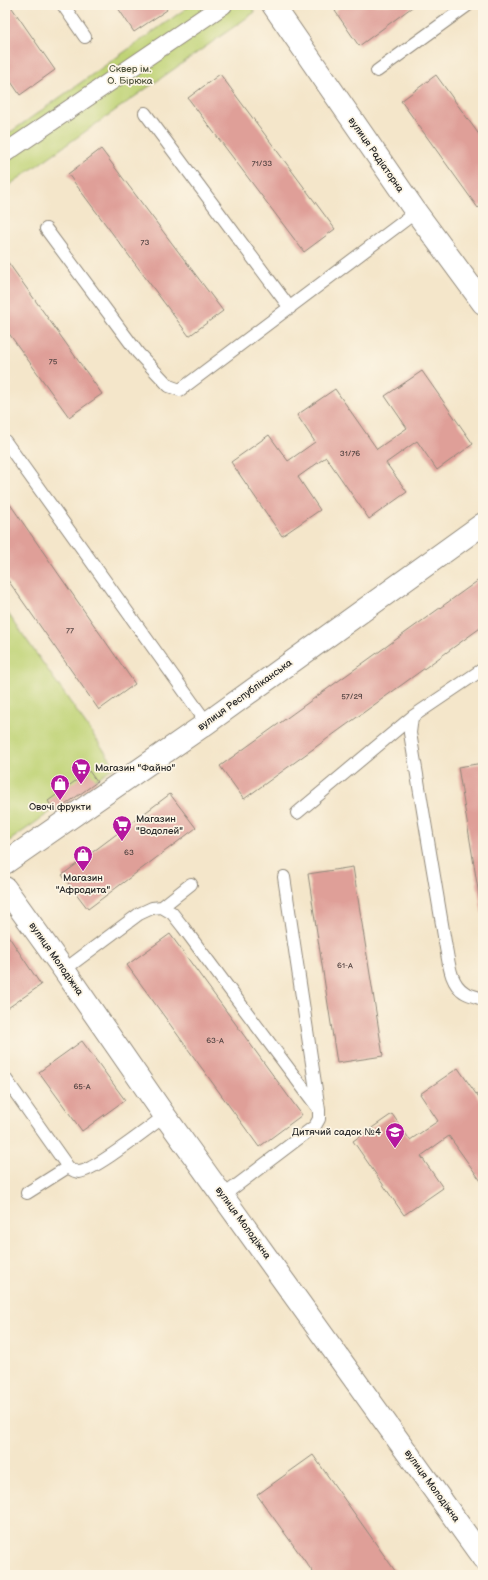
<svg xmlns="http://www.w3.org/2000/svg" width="488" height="1580" font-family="'Balsamiq Sans',sans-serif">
<rect width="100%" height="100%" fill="#fcf5e5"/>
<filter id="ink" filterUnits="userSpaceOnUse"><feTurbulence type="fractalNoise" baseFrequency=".025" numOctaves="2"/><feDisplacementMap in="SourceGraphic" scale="8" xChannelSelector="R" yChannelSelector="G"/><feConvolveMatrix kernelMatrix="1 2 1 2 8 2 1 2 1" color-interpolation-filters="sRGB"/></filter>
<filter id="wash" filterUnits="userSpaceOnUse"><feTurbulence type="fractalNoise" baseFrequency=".012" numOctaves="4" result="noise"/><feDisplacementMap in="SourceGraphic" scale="16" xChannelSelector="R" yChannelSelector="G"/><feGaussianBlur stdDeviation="0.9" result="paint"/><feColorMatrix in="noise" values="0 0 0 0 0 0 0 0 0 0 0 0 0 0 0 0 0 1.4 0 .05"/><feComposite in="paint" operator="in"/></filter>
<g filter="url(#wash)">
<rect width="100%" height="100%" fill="#f4e6ca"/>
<!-- green -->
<path fill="#bfd376" stroke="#757f50" d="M191,5H250L255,12L5,188V136Z
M5,609L115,766L5,844Z"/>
<g id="blocks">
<!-- building -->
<path fill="#df9f98" d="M5,5H10L55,70L20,95L5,73Z
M116,5H164L167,10L134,32Z
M343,5H415L359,46L335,11Z
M220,74L335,229L304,252L188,98Z
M436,75L483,140V204L478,208L401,101Z
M101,149L223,311L189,336L68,174Z
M5,258L102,394L69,417L5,328Z
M422,371L473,444L437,470L417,441L386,463L407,492L369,519L326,457L298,477L320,510L282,536L231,462L269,435L288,461L315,442L297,415L335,389L377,449L407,428L385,396Z
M5,497L135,684L99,710L5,576Z
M483,577V626L244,799L220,766Z
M483,763V914H482L458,767Z
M89,771L97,782L55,812L48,801Z
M170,794L196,828L88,909L62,875Z
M353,867L383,1056L337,1063L308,874Z
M5,931L41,985L5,1010Z
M170,934L302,1115L259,1147L127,965Z
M82,1041L125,1100L82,1131L39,1072Z
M458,1068L483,1104V1184L449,1136L421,1156L443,1188L404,1215L353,1141L392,1114L410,1140L438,1121L420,1094Z
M313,1455L398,1575H315L257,1495Z"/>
</g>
</g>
<g filter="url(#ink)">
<use href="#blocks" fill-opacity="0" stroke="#90887a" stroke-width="1"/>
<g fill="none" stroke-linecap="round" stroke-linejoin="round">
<!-- service casing -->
<g stroke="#90887a" stroke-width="14">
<path id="service" d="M63,5L85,37
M377,71L468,5
M145,113L290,308
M46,229L138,353L169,386L180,390L416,212
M5,441L207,723
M297,813L412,717
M162,907L172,913L183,927L318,1108
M64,970L139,914L152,908L162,907L191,884
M479,998C475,996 468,995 464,992C450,983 449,963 446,948L410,733L412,717L483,669
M5,1078L68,1167
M27,1193L68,1167C72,1170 75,1172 79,1172C96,1170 149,1127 165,1116
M224,1195L315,1126L319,1119V1110L284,877"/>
</g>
<!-- pedestrian casing -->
<g stroke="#90887a" stroke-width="20">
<path id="pedestrian" d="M5,153L223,5"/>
</g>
<!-- minor casing -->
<g stroke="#90887a" stroke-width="24">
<path id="minor" d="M273,5L416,212L483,303
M5,863L207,723L483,524
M5,888L64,970L165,1116L483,1558"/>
</g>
<!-- service -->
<use href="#service" stroke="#fff" stroke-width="12"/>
<!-- pedestrian -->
<use href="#pedestrian" stroke="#fff" stroke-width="18"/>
<!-- minor -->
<use href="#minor" stroke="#fff" stroke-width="22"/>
</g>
</g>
<!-- icons -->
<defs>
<g id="supermarket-pin" transform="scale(1)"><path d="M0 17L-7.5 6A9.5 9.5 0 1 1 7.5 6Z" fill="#b5179e" stroke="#fcf5e5"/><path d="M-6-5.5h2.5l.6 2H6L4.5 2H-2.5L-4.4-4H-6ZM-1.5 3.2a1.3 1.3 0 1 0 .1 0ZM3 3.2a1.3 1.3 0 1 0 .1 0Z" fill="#fff"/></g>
<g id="shop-pin" transform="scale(1)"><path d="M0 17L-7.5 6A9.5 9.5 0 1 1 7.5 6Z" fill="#b5179e" stroke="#fcf5e5"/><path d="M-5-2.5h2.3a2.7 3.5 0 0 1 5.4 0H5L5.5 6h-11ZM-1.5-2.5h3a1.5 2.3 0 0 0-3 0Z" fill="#fff"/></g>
<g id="school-pin" transform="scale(1)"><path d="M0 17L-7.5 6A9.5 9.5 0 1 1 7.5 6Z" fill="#b5179e" stroke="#fcf5e5"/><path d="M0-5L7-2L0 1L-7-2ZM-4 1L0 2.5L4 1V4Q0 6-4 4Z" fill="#fff"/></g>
</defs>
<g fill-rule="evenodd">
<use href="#supermarket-pin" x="81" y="768"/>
<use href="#shop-pin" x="60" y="784"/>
<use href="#supermarket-pin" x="122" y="825"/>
<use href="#shop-pin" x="83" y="855"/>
<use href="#school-pin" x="395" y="1132"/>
</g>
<g text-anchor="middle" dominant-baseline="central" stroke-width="3.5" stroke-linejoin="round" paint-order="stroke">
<!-- number labels -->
<g font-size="8" fill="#584846">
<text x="262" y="163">71/33</text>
<text x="145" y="242">73</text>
<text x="53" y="361">75</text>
<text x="350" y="453">31/76</text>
<text x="70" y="630">77</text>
<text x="352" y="696">57/29</text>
<text x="129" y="852">63</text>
<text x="345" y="965">61-А</text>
<text x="215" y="1040">63-А</text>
<text x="82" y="1086">65-А</text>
</g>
<!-- park labels -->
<g font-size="10" fill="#50553e" stroke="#fcf5e5">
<text x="130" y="69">Сквер ім.<tspan x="130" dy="12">О. Бірюка</tspan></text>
</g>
<!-- street labels -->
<g font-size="10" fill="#2b2b2b" stroke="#fcf5e5">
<text transform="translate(376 155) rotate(55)">вулиця Радіаторна</text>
<text transform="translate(245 695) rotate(-36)">вулиця Республіканська</text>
<text transform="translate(56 959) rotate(55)">вулиця Молодіжна</text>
<text transform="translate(243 1223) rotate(54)">вулиця Молодіжна</text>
<text transform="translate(432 1486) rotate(54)">вулиця Молодіжна</text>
</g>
<!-- poi labels -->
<g font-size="10" fill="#2b2b2b" stroke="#fcf5e5" text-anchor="start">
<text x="95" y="768">Магазин "Файно"</text>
<text x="60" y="807" text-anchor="middle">Овочі фрукти</text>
<text x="136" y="819">Магазин<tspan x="136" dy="12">"Водолей"</tspan></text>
<text x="83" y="878" text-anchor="middle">Магазин<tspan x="83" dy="12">"Афродита"</tspan></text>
<text x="381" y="1132" text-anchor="end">Дитячий садок №4</text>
</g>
</g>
<!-- margin -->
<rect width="488" height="1580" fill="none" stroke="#fcf5e5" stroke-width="20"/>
</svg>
